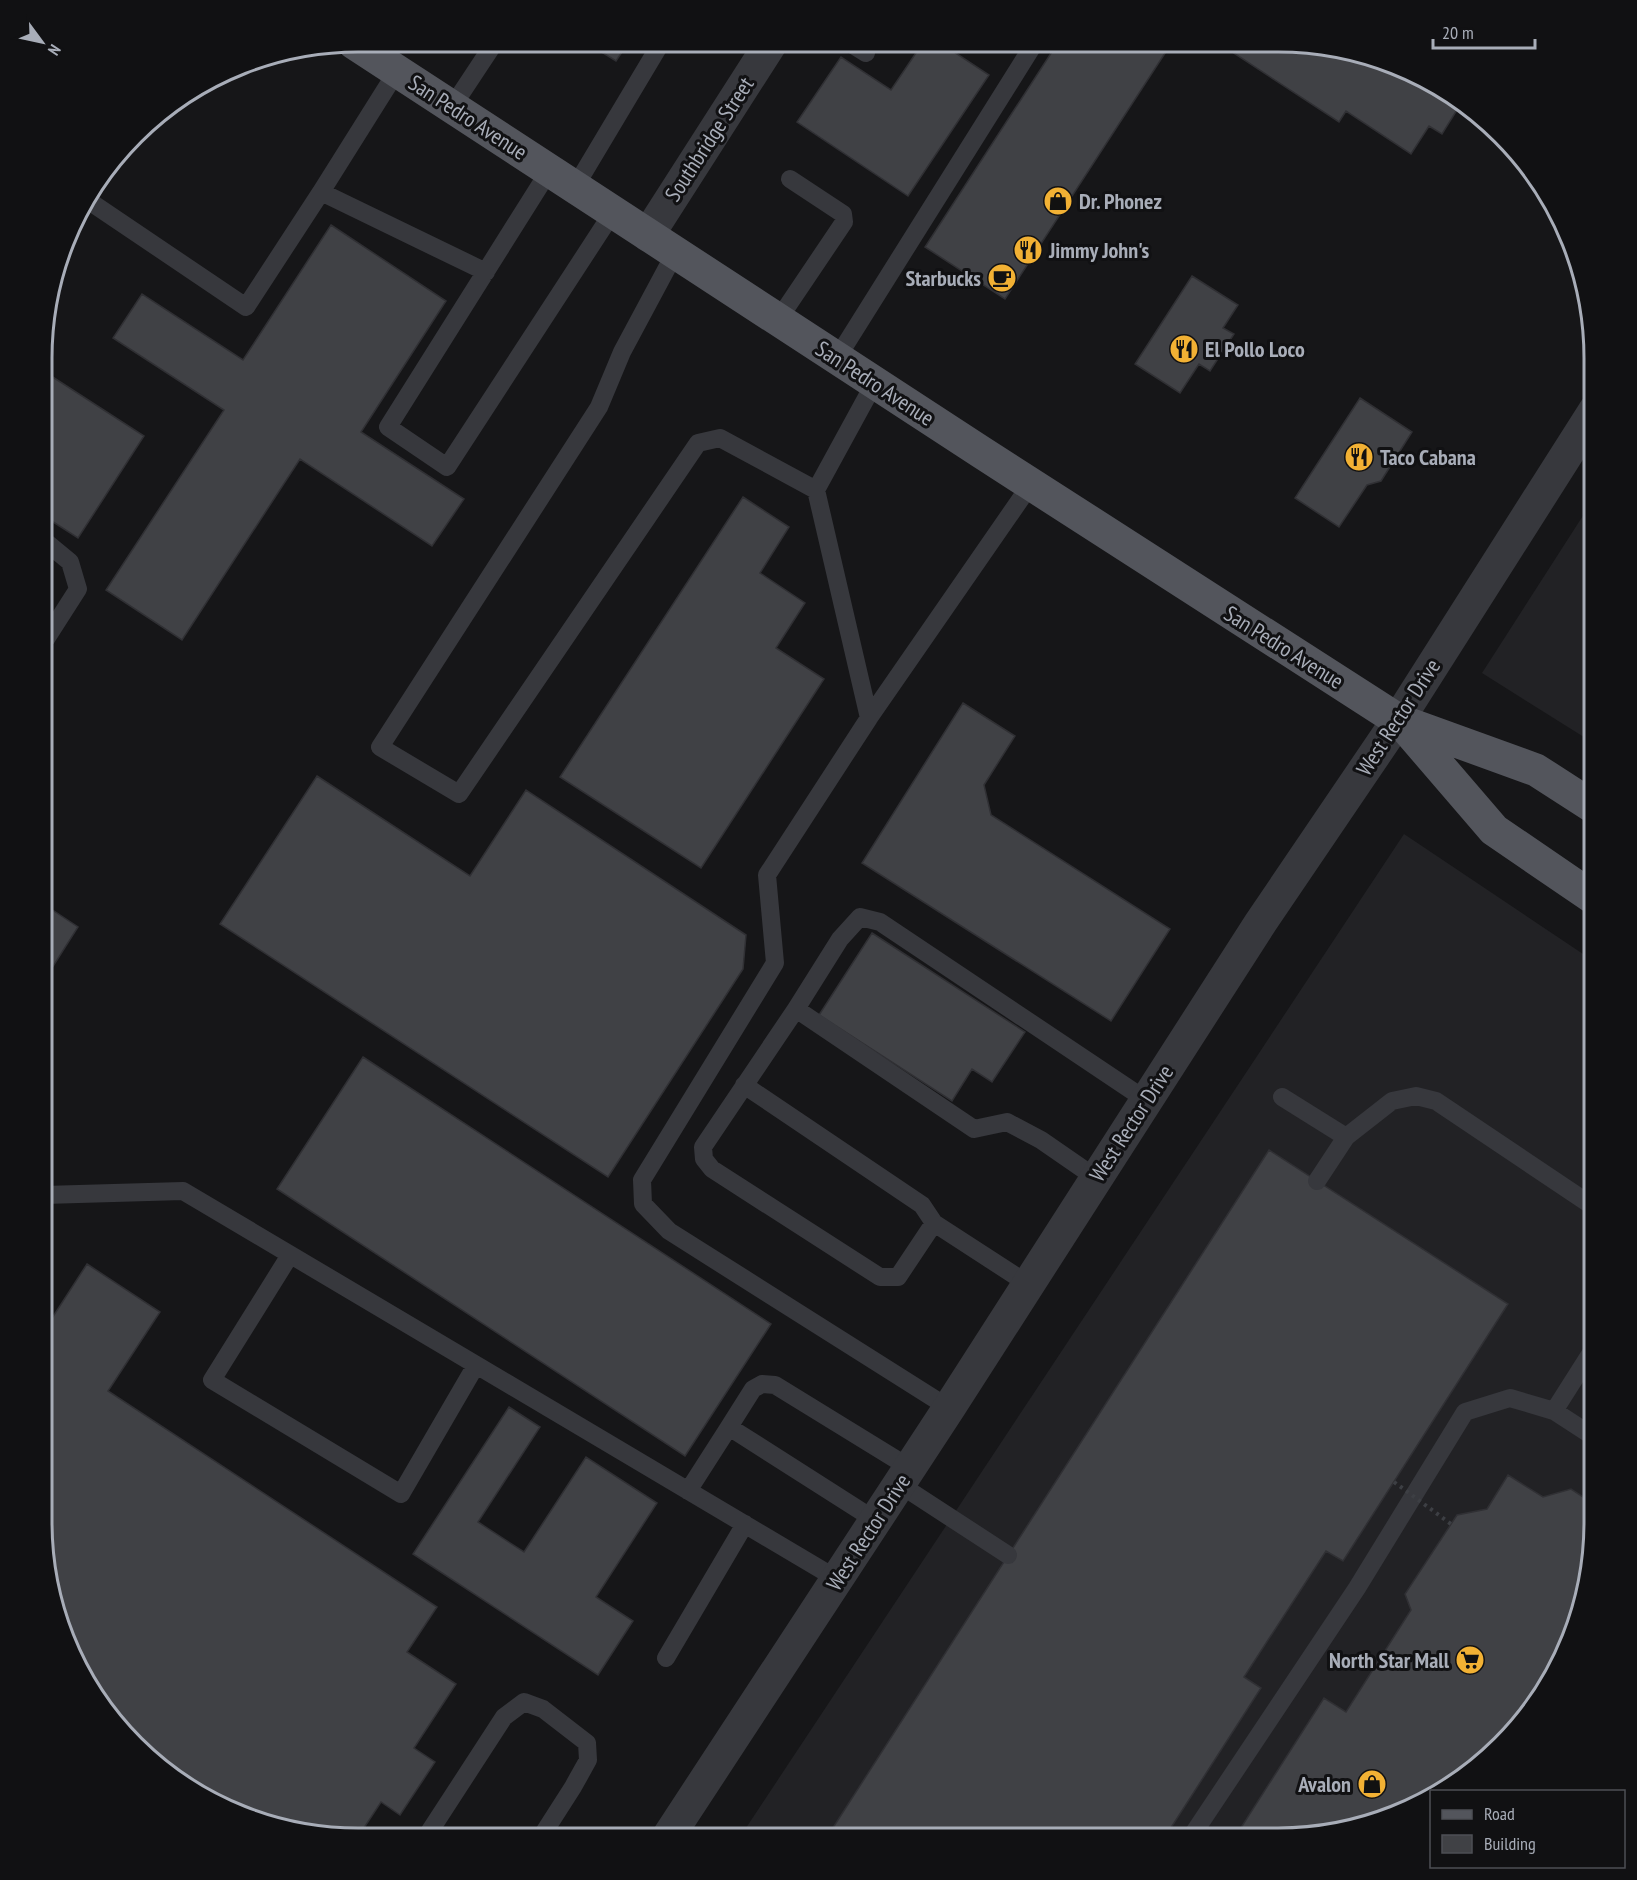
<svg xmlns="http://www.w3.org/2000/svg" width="1637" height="1880" font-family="'PT Sans Narrow',sans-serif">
<rect width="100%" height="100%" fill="#161618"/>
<!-- built -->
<path fill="#222225" d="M1595,497V744L1482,673Z
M1404,834L1595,962L1594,1542L1578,1623L1542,1697L1502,1745L1442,1791L1432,1792L1431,1798L1360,1827L1298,1837H740Z"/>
<!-- building -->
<path fill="#404145" stroke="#303034" stroke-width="1.5" d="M587,43H628L616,61Z
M922,44H942L989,75L908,196L797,122L841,57L891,90Z
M1057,44H1171L1005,299L925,247Z
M1220,44L1320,45L1399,66L1454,96L1462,102L1442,134L1429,126L1411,154L1346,111L1339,122Z
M331,225L446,301L361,432L464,499L432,546L300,459L182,640L106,590L224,410L113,338L142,294L243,360Z
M1192,276L1238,305L1223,328L1234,334L1210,371L1199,364L1180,393L1135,364Z
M48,374L144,436L78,538L47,518Z
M1360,398L1412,432L1381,481L1367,485L1339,527L1295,498Z
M743,497L789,527L760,573L805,603L776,648L824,679L701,868L560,777Z
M963,703L1015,736L984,785L991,815L1170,929L1111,1021L862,863Z
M317,776L470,876L526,790L746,935L743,969L608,1177L220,924Z
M45,905L78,927L45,979Z
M872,933L1025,1032L992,1082L972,1069L952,1101L819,1015Z
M363,1057L771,1324L685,1456L277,1189Z
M1269,1150L1508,1304L1343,1561L1326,1551L1244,1677L1261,1688L1165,1837H827Z
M87,1264L160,1312L108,1391L437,1607L407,1652L456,1684L414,1748L435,1762L400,1815L381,1802L358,1837H338L257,1821L183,1785L135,1745L85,1680L53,1603L42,1521L43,1332Z
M509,1407L540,1427L478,1522L524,1552L586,1457L657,1503L596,1597L633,1621L598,1675L413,1554Z
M1508,1475L1543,1497L1571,1489L1594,1504V1542L1578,1623L1542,1697L1502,1745L1442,1792H1432V1798L1360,1827L1298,1837H1235L1324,1698L1346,1712L1411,1610L1405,1594L1457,1515L1487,1509Z"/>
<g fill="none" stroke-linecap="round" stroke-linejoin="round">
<!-- service -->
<path stroke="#37383d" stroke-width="18" d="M850,43L866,53
M397,71L321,192L486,272
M452,107L495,42
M549,171L388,427L447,467L613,212
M575,187L661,43
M86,199L246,307L321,192
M675,253L622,352L599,407L380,747L459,794L698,443L720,438L816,490L875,382
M778,320L844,222L843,214L790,179
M837,358L1034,44
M816,490L869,718L767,875L775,963L642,1180L643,1204L669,1231L949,1408
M46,639L78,589L70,562L47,543
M869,718L1031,484
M796,1009L703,1147L704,1159L712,1169L880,1277H898L934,1223L1028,1284
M744,1085L922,1205L934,1223
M1282,1097L1346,1137
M1096,1178L1041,1140L1007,1122L974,1129L796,1009L840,939L860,917L880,922L1146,1100
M1317,1181L1346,1137L1392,1101L1416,1096L1436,1101L1594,1207
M44,1195L183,1191L837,1579
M290,1255L212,1380L401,1494L476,1365
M1554,1411L1594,1348
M899,1484L1008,1555
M688,1491L729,1427
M875,1520L729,1427L753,1389L762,1384L775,1385L910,1468
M666,1658L745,1524
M426,1837L504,1717L524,1702L543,1709L587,1743L588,1760L573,1787L541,1837
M1191,1837L1357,1588L1465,1412L1510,1398L1554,1411L1594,1437"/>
<!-- minor -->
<path stroke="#37383d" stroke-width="33" d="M648,235L771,43"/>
<!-- tertiary -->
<path stroke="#37383d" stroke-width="33" d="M668,1837L949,1408L1261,922L1398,720L1595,410"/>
<!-- primary -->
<path stroke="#53555c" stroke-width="33" d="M354,43L981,452L1398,720L1536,770L1595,808
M1402,723L1494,830L1595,899"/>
<!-- path-bridge -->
<path stroke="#3d3f44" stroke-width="4" stroke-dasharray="3 4.5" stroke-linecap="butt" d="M1394,1482L1451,1524"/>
</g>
<!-- icons -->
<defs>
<g id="shop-disc" transform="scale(1.5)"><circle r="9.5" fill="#f2b134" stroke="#111113"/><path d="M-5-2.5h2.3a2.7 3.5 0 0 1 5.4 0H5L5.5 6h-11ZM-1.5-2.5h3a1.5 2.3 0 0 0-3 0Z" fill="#111"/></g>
<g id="restaurant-disc" transform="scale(1.5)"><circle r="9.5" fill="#f2b134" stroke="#111113"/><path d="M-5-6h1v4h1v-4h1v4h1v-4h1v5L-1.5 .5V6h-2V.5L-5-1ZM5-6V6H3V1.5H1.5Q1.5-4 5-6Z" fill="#111"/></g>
<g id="cafe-disc" transform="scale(1.5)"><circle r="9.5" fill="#f2b134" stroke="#111113"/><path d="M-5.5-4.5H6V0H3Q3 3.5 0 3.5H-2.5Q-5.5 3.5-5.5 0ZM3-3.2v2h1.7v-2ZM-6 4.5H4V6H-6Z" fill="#111"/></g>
<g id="supermarket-disc" transform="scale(1.5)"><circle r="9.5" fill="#f2b134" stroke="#111113"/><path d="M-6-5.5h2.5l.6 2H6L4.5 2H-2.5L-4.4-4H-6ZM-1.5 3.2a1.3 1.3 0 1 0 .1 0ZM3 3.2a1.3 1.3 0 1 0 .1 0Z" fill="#111"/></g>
</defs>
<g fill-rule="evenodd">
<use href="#shop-disc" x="1058" y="201"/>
<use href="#restaurant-disc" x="1028" y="250"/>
<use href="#cafe-disc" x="1002" y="278"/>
<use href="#restaurant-disc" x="1184" y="349"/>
<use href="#restaurant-disc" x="1359" y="457"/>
<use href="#supermarket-disc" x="1470" y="1660"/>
<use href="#shop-disc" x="1372" y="1784"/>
</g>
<g text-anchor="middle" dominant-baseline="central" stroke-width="6" stroke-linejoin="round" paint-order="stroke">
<!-- street labels -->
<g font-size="22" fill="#a8adb8" stroke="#111113">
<text transform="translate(468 117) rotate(33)">San Pedro Avenue</text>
<text transform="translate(709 139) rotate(-57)">Southbridge Street</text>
<text transform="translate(875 383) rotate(33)">San Pedro Avenue</text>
<text transform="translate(1284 647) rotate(32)">San Pedro Avenue</text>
<text transform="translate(1398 717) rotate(-57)">West Rector Drive</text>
<text transform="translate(1131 1123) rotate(-57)">West Rector Drive</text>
<text transform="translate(868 1532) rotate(-57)">West Rector Drive</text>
</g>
<!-- poi labels -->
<g font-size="22" font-weight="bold" fill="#a8adb8" stroke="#111113" text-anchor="start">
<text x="1079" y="201">Dr. Phonez</text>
<text x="1049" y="250">Jimmy John's</text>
<text x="981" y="278" text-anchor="end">Starbucks</text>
<text x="1205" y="349">El Pollo Loco</text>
<text x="1380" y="457">Taco Cabana</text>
<text x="1449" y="1660" text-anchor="end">North Star Mall</text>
<text x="1351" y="1784" text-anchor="end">Avalon</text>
</g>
</g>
<!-- crop -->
<path d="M0 0H1637V1880H0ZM358 52H1278A306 306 0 0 1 1584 358V1522A306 306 0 0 1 1278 1828H358A306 306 0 0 1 52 1522V358A306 306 0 0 1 358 52Z" fill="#111113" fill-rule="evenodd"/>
<path fill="none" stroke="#a8adb8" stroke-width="3" d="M358 52H1278A306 306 0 0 1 1584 358V1522A306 306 0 0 1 1278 1828H358A306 306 0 0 1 52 1522V358A306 306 0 0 1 358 52Z"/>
<!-- legend -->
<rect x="1430" y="1790" width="195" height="78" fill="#111113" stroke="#4d4f55" stroke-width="1.5"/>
<rect x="1442" y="1810" width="30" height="9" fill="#53555c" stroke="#4d4f55" stroke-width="1.5"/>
<text x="1484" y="1820" font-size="18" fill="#a8adb8">Road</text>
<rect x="1442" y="1835" width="30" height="18" fill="#404145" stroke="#4d4f55" stroke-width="1.5"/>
<text x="1484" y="1850" font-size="18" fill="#a8adb8">Building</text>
<!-- north arrow -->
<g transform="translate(42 42) rotate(123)" stroke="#111113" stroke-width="4.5" paint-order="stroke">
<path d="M0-4.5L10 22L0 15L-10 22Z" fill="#a8adb8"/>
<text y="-9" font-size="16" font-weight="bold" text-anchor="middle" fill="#a8adb8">N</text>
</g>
<!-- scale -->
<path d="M1433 39v9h102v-9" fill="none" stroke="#a8adb8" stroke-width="3"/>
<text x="1442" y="39" font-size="18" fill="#a8adb8" stroke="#111113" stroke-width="4.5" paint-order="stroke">20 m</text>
</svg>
